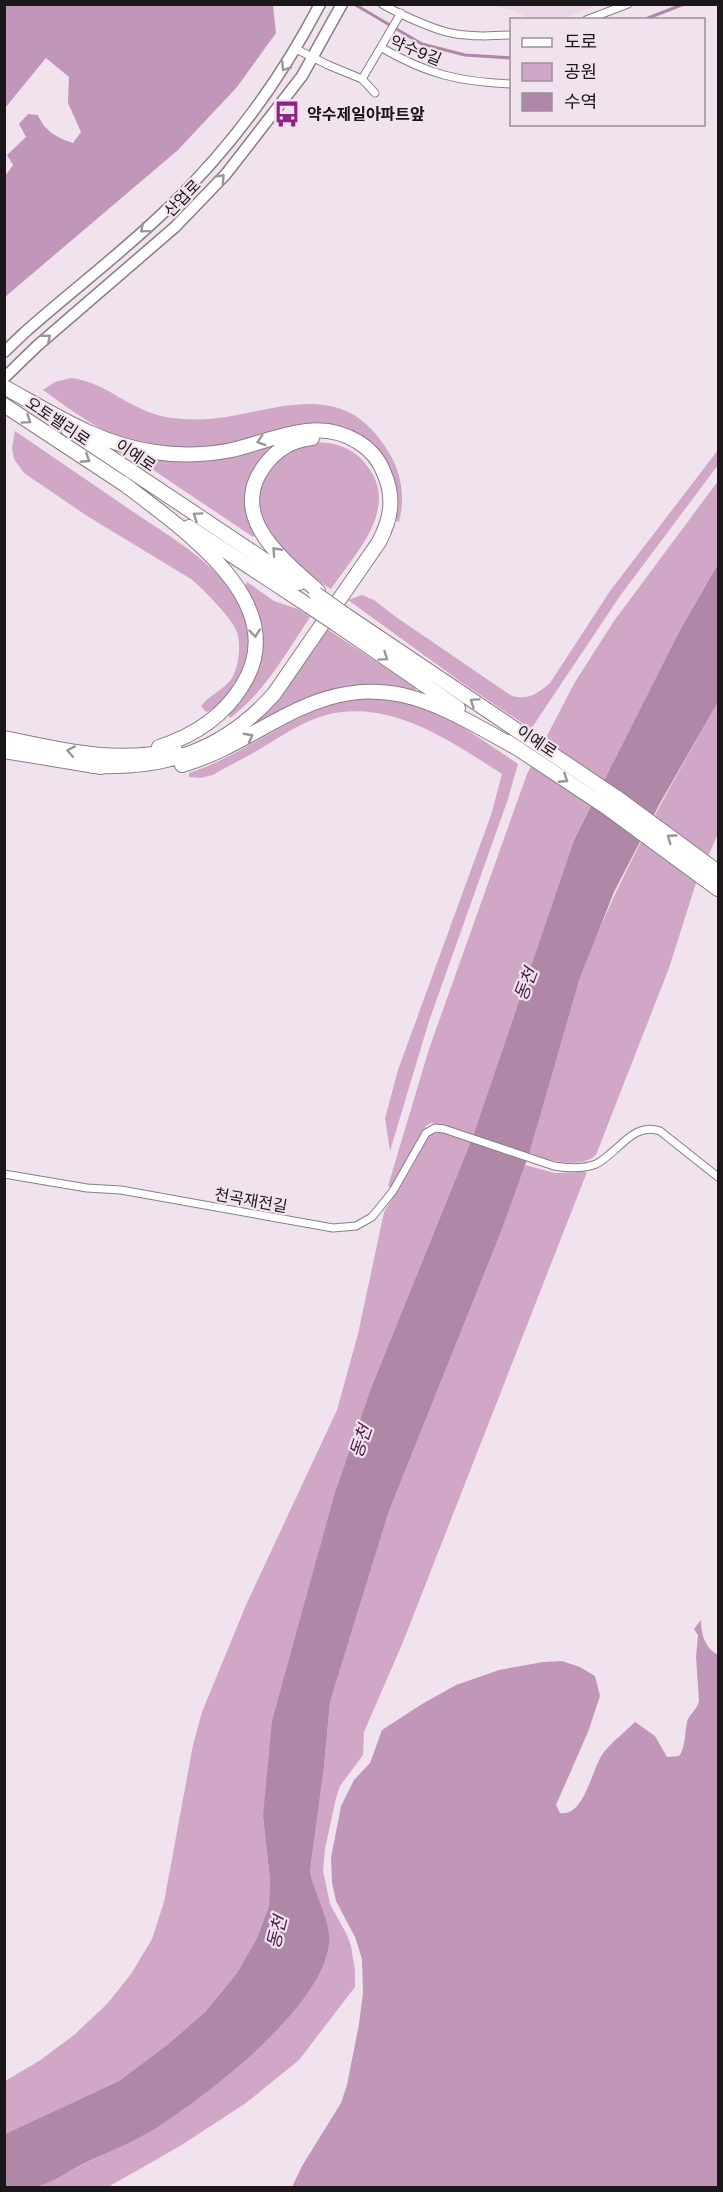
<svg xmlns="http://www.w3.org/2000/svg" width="723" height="2192" font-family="'Golos Text','Noto Sans KR',sans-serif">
<rect width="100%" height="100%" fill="#f1e3ee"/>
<!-- built -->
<path fill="#ebd6e6" d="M491,5H598L559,20L527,19L518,12Z"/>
<!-- green -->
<path fill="#d1a7c8" d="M71,378C108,382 131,413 172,418C190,420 208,420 226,417C285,407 343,383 384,445C401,469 406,494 399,522L396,521C400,499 397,476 383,456C350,408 296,426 250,438C222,445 193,451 164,448C113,442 83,419 43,390L55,382Z
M15,431C54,458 93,484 132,511C171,538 219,563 241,607C252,629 250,651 241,673C235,688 223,708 206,712L201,706C209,695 224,690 232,678C239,666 241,645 237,632C232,618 202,588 191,579L87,516L24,473L14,459L12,448Z
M310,443C331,441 350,446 364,462C403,506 356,552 331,589C296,566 242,527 264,480C269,470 275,460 284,454C291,449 302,447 310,443Z
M273,444V447L260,461L251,478L256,534L253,537L131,455L132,453C188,464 219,463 273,444Z
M718,450V465L620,596L531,729L461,682L348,600L362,595L374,600L396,617L512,696C529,700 537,694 550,683L610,591Z
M718,481V564L680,630L574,840L473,1136L371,1388L335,1492L306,1599L263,1816L270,1880L269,1906L257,1938L237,1973L205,2012L167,2045L119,2081L5,2134V2081L39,2061L74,2035L107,2004L131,1974L152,1939L164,1902L193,1745L202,1712L246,1605L337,1410L358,1334L384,1212L412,1167L425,1141L432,1134L440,1132L445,1126L431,1123L426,1126L391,1188L388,1186L429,1049L527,774L575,682L614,621Z
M247,582L274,601L298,609L310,617C286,653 265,692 230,718L227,712L257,663L244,588Z
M327,629L416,688L415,691L392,687L367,686L249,732L247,729C281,701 303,665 327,629Z
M362,698C432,700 463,727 518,764L507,802L429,1021L390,1151L385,1118L398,1070L491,815L502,774C452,742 393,700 330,714C301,721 278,739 253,753C239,761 226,767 213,775L200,778L189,777V773C236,758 275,726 322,708C334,703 349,701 362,698Z
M718,702V834L696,883L669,968L596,1155C579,1170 548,1160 529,1154C544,1096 558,1035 579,979C616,881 667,792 718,702Z
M525,1165L555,1173L587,1172L403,1642L364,1732L363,1755L340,1786L336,1798L325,1849L323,1870L330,1904L347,1935L351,1946L355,1971V1987L299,2060L246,2103L180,2146L108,2187L35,2188C57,2178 79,2166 100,2156C118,2147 137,2140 153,2130C203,2100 322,2004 329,1945C331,1934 313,1888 310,1871L324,1767L330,1702L389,1511L501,1232Z"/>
<!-- forest -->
<path fill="#c097b8" d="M5,4L273,5L276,33L237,87L178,150L5,297V176L13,165L7,155L26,137L19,124L28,114L38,115C44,131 58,138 73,143L81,132L68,103L69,77L46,58L5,108Z
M701,1620C701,1635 705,1648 718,1655V2187H292L302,2166L341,2103L347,2085L359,2024L363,1993L362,1959L355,1937L336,1901L332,1883L331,1858L341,1806L354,1780L370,1763L382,1730L422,1704L456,1685L499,1670L543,1662L562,1661L580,1667L595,1676L600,1696L588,1732L556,1805L560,1813C585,1817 591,1769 604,1752C613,1741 625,1732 635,1722L655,1736L667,1757L679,1756C685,1749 685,1732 687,1722C689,1714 697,1710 699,1701L696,1657L698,1635L694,1629Z"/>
<!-- water -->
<path fill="#af87a7" d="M718,564V702L660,803L614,892L579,980L529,1154L501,1232L389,1511L330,1702L324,1767L310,1871C314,1894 332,1923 329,1945C321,2008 207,2096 155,2129C132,2143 105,2153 81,2165C67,2172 51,2183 36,2187C27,2190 14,2187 5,2188V2134L119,2081L167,2045L205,2012L237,1973L257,1938L269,1906L270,1880L263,1816L272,1721L335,1492L371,1388L473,1136L574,840L680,630Z"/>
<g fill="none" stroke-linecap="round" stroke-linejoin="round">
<!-- stream -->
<path stroke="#af87a7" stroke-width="3" d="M354,4L422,44L465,55L512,58
M643,20L684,4"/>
<!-- street casing -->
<g stroke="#8a7d87" stroke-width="9">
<path id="street" d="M382,4C399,14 432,29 451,33C471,37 492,36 512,35
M586,20L628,4
M382,48C427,74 459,82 512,84
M296,49L328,65L362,79L375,93
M362,79L401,13
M4,1174L87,1188L121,1190L333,1228L356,1226L372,1217L393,1191L426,1133L435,1128L444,1129L554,1166C566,1168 584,1169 596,1164C617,1154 633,1121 660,1131L718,1177"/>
</g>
<!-- secondary casing -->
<g stroke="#8a7d87" stroke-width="13">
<path id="secondary" d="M4,352L24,333C69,293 118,256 162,214C226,154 279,83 320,4
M4,378L37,346L175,227L226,174L302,76L342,4"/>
</g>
<!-- highway casing -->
<g stroke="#8a7d87" stroke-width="16">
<path id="highway" d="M6,388C53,414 101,445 155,452C181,456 206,455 232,450C274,440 317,416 358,442C370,449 379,460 384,473C395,498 391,519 379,542L274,694C223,751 166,769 92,766
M4,405L130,488
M68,429L299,583
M312,438C292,440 277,449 265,465C226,516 283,560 318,591
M123,483C179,527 296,602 242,686C223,717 193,736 159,747
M189,527L309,606
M344,614L616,797L718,872
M336,624L458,708
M4,738C63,750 115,764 175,750
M508,742L609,809L718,889
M4,751L101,767
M182,765C224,753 259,728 297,710C385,668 439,705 515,747"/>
</g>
<!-- street -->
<use href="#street" stroke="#fff" stroke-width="7"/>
<!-- secondary -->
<use href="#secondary" stroke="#fff" stroke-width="10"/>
<!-- highway -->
<use href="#highway" stroke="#fff" stroke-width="14"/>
<!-- highway-bridge casing -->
<g stroke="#8a7d87" stroke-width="16" stroke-linecap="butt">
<path id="highway-bridge" d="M316,594L344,614
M309,606L336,624"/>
</g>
<!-- highway-bridge -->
<use href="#highway-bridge" stroke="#fff" stroke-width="14"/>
</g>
<!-- one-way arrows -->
<defs><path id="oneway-chevron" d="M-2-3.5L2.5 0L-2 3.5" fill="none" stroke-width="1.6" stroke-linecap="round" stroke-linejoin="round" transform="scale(1.5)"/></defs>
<g stroke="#989698">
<use href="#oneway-chevron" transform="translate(285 67) rotate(124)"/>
<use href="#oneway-chevron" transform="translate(221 178) rotate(-47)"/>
<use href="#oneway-chevron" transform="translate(144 229) rotate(140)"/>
<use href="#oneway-chevron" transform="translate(47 338) rotate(-40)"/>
<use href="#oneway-chevron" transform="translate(27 420) rotate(34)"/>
<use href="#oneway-chevron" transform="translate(261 441) rotate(163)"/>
<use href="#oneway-chevron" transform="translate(86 459) rotate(33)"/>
<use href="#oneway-chevron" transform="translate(197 516) rotate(-146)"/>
<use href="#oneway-chevron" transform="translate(276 551) rotate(-132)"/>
<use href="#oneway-chevron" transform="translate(255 633) rotate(84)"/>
<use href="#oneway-chevron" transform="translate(384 657) rotate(34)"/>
<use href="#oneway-chevron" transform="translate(474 702) rotate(-146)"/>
<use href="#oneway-chevron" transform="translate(249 737) rotate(-28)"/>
<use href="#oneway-chevron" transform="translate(71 751) rotate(-169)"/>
<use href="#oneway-chevron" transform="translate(564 779) rotate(33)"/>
<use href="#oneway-chevron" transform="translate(671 838) rotate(-144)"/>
</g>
<!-- icons -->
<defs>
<g id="bus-bare" transform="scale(2.07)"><path d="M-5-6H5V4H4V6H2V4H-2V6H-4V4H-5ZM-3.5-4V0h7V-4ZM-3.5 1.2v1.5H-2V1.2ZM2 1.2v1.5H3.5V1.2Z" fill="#912183" stroke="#f1e3ee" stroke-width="2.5" paint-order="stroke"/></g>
</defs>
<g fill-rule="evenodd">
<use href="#bus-bare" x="287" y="114"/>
</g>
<g text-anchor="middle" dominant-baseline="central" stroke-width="4.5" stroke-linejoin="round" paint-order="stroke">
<!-- street labels -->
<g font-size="16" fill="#1b1619" stroke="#f1e3ee">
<text transform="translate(416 50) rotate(22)">약수9길</text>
<text transform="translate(182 198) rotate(-46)">산업로</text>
<text transform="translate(58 421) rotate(34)">오토밸리로</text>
<text transform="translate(136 455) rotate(34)">이예로</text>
<text transform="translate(537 741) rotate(34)">이예로</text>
<text transform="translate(251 1200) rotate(10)">천곡재전길</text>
</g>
<!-- poi labels -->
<g font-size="16" font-weight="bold" fill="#1b1619" stroke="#f1e3ee" text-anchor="start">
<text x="307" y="114">약수제일아파트앞</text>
</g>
<!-- water labels -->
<g font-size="18" font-style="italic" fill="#4d1b46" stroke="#f1e3ee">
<text transform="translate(525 984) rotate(-69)">동천</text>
<text transform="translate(360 1441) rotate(-71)">동천</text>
<text transform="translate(276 1932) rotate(-76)">동천</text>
</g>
</g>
<!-- border -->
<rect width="723" height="2192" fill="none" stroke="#1b1619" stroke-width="12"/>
<!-- legend -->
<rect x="510" y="18" width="195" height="108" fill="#f1e3ee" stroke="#9b9199" stroke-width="1.5"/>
<rect x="522" y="38" width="30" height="9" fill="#ffffff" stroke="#9b9199" stroke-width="1.5"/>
<text x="564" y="48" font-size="18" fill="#1b1619">도로</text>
<rect x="522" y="63" width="30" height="18" fill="#d1a7c8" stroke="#9b9199" stroke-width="1.5"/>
<text x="564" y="78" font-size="18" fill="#1b1619">공원</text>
<rect x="522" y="93" width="30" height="18" fill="#af87a7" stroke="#9b9199" stroke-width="1.5"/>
<text x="564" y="108" font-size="18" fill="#1b1619">수역</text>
</svg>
